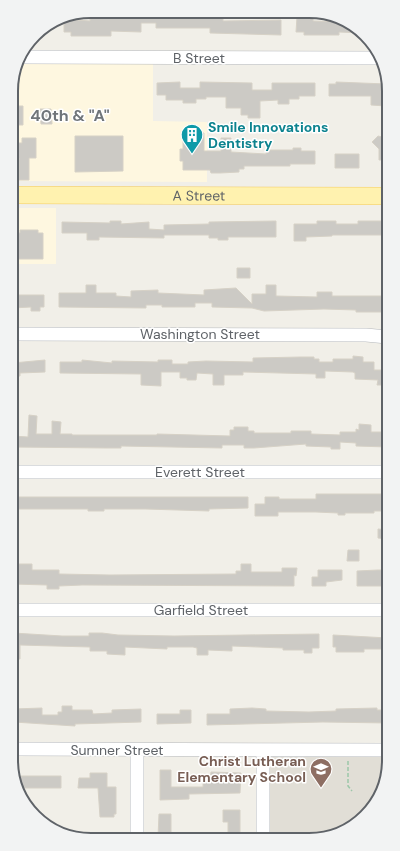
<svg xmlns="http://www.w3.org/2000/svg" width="400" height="851" font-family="'DM Sans',sans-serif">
<rect width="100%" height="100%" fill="#f1efe8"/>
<!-- commercial -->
<path fill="#fef7e0" d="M19,57L153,58V121L207,122V182L12,181V81Z
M12,208H56V264H12Z"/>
<!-- education -->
<path fill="#e1ded6" d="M263,750H389V766L369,813L330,837L263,838Z"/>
<!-- building -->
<path fill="#cccac5" stroke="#d6d1c6" d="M146,11L223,14V21L281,20V35L210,33V28H156V23H141V32L111,31V36H71V32H64V19L90,21V17L116,18V15H145Z
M301,12H310V18H313V21L343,22L363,33L339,32V35H304V32H296L297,17H301Z
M180,82V88H200V82L252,83V90H272V83H315V96H299V99H289V104H278V100L260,101V118H248V115H241V108H226V97H206V99H196V103H183V100H166V95H157V83Z
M336,82L386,84V106L371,105V96H329V84H336Z
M12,106H23V125H12Z
M40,109H51L52,124H41Z
M183,133H204V151H221V138H231V152L266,154V150H293V148H301V151H315V164H290V166H244V169H239V172L220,173H211L210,170H183V161H180V149H183Z
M75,136H123V171L75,172Z
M378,136L382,137L386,141L387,160H379V149L372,142Z
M22,138H36V158H29V180H19V158H12V143H22Z
M335,154H359V168H335Z
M110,221H121V224L149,222V229L164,230V225L209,224V222L276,221V237H228V240H218V238H209V235H164V238L99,237V240H87V233H62V222L110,223Z
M317,221H336V224H358V221H387V235H332V236L306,237V241H294V224H317Z
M20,230H38V233H43V259H15V254H12V239H16V233H20Z
M237,268H250V278H237Z
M86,285H96V293H116V296L131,297V291L158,290V293L204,295V290L236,288L252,304V294H266V285H276V296L317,297V292H332V296H382L387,298V312H356V310L324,309L264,311L252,308L212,307V303H195V307H162V305H146V308L59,307V293H86Z
M12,295H44V307H40V311H31V307L12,308Z
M353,356L363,357V362H374V370H387V385H377L378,380L355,379V373L353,372L325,371V378H316V374L243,372V375H224V385H213V374L197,373L196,380H187V378H180V372H161V386L141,385V374L60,373V362H82V360L112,363V361L158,362V360H172V364H188V362L206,361L253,362V358L301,357H314V359H319V362H333V359H353Z
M45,360V372L20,373V376H13V363Z
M29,415L37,416L36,434H52V421L61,422L60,434H72V435H157V434L230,436V430H234V427H248V431H254V433H291V431H311V434L340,435V432H356V429L359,430V424L371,425V432H388V447L356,446V443L340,442V449H331V447L306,446V444L254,448H244V445H222V448L121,446V448H107L13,447V436L28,437Z
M316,494H388V511H374V513H345V515H338V513L316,512H278V516H255V504H265V497H279V499H316Z
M13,497H248V508L209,509V511L146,509H104V511H88V509H13Z
M378,529L388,530V539L378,538Z
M348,550H359V561H347Z
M13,564H32V570H59V574L110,575L236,574V571H241V564H251V572H282V568H297L296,576L294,575V586L82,585L59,586V589H47V585L13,584Z
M318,570H342V580L326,582V586H312V577H318Z
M378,570H388L387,586H357V571Z
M13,633L62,636H89V633H102L118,635L174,636L319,634V648H312V653H304V650H283V648L232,646V651L208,650V655H197V648L193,647H167V649L125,647V655L107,654V651H90V647L20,645V659H13Z
M333,635L388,638V649H364V652H336V647H333Z
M62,706H72V710H92L93,714L112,713V710L141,709V722L75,724V726L14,722V709L42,708V715H58V712H62Z
M252,708L266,709V711L309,712L336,711V709L377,708V710H389V723L323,722L207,725V714H230V709Z
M180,710H191V723L157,724V714H180Z
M160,770H171V787H203V779H210L211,772L241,773L240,793L189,794V799L160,800Z
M90,773H107V787H116V814H114V817H100L98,788H78L79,778H90Z
M14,776H61V788H18L14,781Z
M223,810H240V838H228V822H223Z
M159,814H171V837H158Z"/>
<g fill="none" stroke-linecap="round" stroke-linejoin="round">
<!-- minor casing -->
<g stroke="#b5b8bc" stroke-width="14">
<path id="minor" d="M19,57L379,58
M12,334L366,335L387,337
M13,472H388
M13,610H388
M14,749L389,750
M137,838V750
M263,838V750"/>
</g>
<!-- major casing -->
<g stroke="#f2c960" stroke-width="18">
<g id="major">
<path id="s1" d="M12,195L387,196"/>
</g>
</g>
<!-- path -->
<path stroke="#9cc7a9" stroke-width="1.5" stroke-dasharray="4 2" stroke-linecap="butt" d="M348,761V786L352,791"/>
<!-- minor -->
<use href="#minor" stroke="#fff" stroke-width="13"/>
<!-- major -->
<use href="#major" stroke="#fff2af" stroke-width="17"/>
</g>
<!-- icons -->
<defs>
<g id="building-pin" transform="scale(1.15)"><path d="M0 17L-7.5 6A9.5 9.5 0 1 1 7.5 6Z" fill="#0f9aa8" stroke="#fff"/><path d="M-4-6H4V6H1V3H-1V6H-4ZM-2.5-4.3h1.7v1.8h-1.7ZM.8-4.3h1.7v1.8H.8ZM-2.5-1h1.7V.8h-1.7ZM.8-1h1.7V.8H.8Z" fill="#fff"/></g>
<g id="school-pin" transform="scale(1.15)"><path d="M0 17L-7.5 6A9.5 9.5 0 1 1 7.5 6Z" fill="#8d6e63" stroke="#fff"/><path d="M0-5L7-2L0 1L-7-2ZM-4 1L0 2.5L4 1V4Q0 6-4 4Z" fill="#fff"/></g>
</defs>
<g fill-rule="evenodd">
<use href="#building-pin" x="192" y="135"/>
<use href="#school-pin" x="321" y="769"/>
</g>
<g text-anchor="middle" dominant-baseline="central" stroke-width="3" stroke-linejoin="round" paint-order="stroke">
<!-- street labels -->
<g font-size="14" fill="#5f6368" stroke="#fff">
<text x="199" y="58">B Street</text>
<text stroke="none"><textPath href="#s1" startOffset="187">A Street</textPath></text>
<text x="200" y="334">Washington Street</text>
<text x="200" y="472">Everett Street</text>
<text x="201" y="610">Garfield Street</text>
<text x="117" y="750">Sumner Street</text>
</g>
<!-- culture labels -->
<g font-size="14" font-weight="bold" fill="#0d838f" stroke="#fff" text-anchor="start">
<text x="208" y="127">Smile Innovations<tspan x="208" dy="16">Dentistry</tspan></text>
</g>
<!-- education labels -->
<g font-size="14" font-weight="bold" fill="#785e54" stroke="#fff" text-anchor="end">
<text x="306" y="761">Christ Lutheran<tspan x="306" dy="16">Elementary School</tspan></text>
</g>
<!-- quarter labels -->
<g font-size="16" font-weight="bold" fill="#70757a" stroke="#fff">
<text x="70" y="115">40th &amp; "A"</text>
</g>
</g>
<!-- crop -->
<path d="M0 0H400V851H0ZM91 18H309A73 73 0 0 1 382 91V760A73 73 0 0 1 309 833H91A73 73 0 0 1 18 760V91A73 73 0 0 1 91 18Z" fill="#f2f3f3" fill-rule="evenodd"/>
<path fill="none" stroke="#5f6368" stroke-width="2" d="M91 18H309A73 73 0 0 1 382 91V760A73 73 0 0 1 309 833H91A73 73 0 0 1 18 760V91A73 73 0 0 1 91 18Z"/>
</svg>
